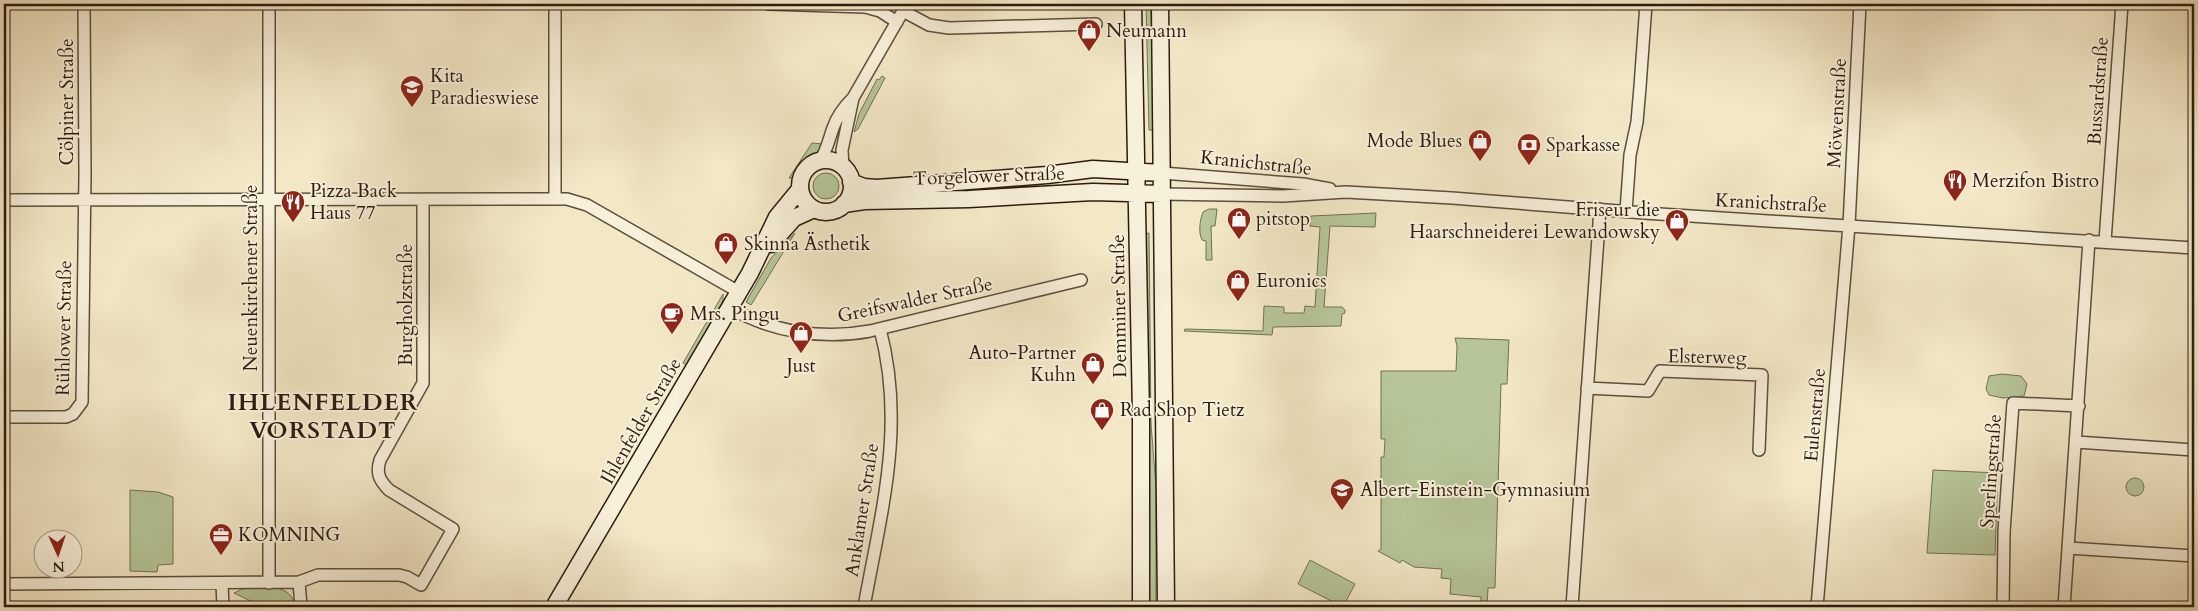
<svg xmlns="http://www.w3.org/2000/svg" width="2198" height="611" font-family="Cardo,serif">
<rect width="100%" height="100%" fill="#f3e8c6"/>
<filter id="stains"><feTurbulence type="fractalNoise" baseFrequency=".004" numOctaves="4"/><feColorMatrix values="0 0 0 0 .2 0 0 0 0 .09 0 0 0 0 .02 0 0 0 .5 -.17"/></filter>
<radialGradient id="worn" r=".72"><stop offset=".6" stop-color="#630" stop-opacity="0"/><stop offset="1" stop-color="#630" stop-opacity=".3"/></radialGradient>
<!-- green -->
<path fill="#b6c698" stroke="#727054" d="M1146,4H1151L1154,130H1149Z
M882,76L885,78L858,129L854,132L859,114L877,79L879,80Z
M812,143L823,144C818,159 801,161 795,178H789Z
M813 186a13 13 0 1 1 26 0a13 13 0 1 1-26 0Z
M1209,209H1217L1215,226H1211L1212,260H1206V241L1202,240C1198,232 1200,220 1203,212Z
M1376,213L1375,227L1330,226L1324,307H1342L1345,310V313L1342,314L1341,326L1273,327L1272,335L1184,331L1185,329L1263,331L1264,306L1284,307V313H1304L1305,306L1315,307L1320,227L1310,226L1311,216Z
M795,233L751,305L746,302L771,258Z
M1149,233L1151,424L1156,486V607H1149L1144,234Z
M723,294V301L687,365L683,363Z
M1455,338L1509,340L1507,384H1501L1495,588H1488L1487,607H1481V597L1450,594L1451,579L1441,578L1442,569L1414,567L1402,560L1400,563L1378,551L1381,549V457H1384L1385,439H1381V371H1456L1457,346Z
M2002,374L2021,376L2027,384L2024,396L2003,398L1989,395L1986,389L1989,376Z
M1933,470L1998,473L1995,555L1927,553Z
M2126 487a9 9 0 1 1 18 0a9 9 0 1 1-18 0Z
M130,490L158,492L173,497V564L158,565L157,572L130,571Z
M1310,560L1355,584L1343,607L1298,584Z
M245,588C264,588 292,582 295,607H263L234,593Z"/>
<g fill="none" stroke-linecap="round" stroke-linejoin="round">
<!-- minor casing -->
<g stroke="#5e4e3e" stroke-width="14">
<path id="minor" d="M269,4V583
M768,4L865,7L880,11L897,22
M903,11L929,25L949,28L1096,24
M820,161C827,150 829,139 833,128C837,116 844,107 853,98L907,4
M843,167L842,150L853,98
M1162,173L1303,184L1330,189
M1162,194L1283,196L1346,192L1452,198L1644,213L2194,248
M555,199V4
M4,200L567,199L587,205L739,292
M1626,211L1630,155L1637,122L1640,87L1646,4
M2105,241L2122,4
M730,308C773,332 822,340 870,331L1081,280
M1587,388L1648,391L1660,371L1762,375L1759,450
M4,417H66L73,414L82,402L85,174L84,4
M2076,442L2194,450
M2068,548L2194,556
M299,582L301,607
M4,584L299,582L318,575H399L407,577L421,585L453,529L389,490C379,480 376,473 380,460L423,383V200
M222,584L223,607
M864,607C881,512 906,426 880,329
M1572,607L1600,209
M1817,607L1849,225L1860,4
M2003,607L2004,532L2013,403L2079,406
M2064,607L2089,240"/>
</g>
<!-- secondary casing -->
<g stroke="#2d1b11" stroke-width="19">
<path id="secondary" d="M1133,4L1141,414V607
M1160,4L1166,607
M800 186a26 26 0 1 1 52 0a26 26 0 1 1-52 0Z
M851,182L864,187L877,188L1047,175L1093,169L1162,173
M844,204L864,201L969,199L1093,192L1162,194
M771,244L794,218L814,209
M554,607L750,273L777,217L800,189"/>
</g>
<!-- minor -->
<use href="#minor" stroke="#f7f0da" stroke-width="11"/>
<!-- secondary -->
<use href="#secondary" stroke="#f7f0da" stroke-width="16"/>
</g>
<!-- icons -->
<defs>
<g id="shop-pin" transform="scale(1.25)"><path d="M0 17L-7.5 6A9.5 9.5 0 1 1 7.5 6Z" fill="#8f2418" stroke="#f7f0da"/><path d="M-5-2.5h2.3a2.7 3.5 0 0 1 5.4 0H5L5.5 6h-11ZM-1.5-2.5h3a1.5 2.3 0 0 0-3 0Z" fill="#fff"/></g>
<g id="school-pin" transform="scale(1.25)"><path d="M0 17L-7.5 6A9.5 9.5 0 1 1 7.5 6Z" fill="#8f2418" stroke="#f7f0da"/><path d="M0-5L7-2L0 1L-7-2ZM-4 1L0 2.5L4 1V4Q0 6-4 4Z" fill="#fff"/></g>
<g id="bank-pin" transform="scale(1.25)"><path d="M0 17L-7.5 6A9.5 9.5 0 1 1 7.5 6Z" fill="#8f2418" stroke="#f7f0da"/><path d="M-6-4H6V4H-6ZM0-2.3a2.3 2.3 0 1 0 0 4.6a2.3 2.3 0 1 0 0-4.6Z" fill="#fff"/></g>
<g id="restaurant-pin" transform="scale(1.25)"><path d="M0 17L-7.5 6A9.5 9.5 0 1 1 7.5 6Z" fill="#8f2418" stroke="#f7f0da"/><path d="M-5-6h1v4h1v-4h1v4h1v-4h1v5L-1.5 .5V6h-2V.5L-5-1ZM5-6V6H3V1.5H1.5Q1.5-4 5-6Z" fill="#fff"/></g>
<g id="cafe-pin" transform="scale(1.25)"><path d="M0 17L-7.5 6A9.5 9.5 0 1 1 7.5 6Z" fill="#8f2418" stroke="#f7f0da"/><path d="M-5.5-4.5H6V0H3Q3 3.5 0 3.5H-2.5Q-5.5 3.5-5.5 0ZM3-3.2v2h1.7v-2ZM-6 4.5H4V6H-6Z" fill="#fff"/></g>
<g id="office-pin" transform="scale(1.25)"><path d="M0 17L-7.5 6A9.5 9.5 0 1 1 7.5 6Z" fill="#8f2418" stroke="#f7f0da"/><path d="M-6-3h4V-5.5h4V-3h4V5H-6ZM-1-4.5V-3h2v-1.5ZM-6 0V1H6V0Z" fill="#fff"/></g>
</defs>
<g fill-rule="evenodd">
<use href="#shop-pin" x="1089" y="31"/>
<use href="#school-pin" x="412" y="87"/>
<use href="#shop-pin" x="1480" y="141"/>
<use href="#bank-pin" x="1529" y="145"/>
<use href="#restaurant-pin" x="1955" y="181"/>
<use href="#restaurant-pin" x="293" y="202"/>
<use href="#shop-pin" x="1239" y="219"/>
<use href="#shop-pin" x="1677" y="221"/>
<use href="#shop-pin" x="726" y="244"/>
<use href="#shop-pin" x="1238" y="281"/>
<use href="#cafe-pin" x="672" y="314"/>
<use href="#shop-pin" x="801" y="333"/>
<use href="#shop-pin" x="1093" y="364"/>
<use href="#shop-pin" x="1102" y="410"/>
<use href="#school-pin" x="1342" y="490"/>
<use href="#office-pin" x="221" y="535"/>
</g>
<g text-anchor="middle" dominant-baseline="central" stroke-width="4" stroke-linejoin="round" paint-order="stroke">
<!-- poi labels -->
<g font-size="19" fill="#2d1b11" stroke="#f7f0da" text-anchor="start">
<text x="1106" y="31">Neumann</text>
<text x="430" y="76">Kita<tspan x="430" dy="22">Paradieswiese</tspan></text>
<text x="1462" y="141" text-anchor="end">Mode Blues</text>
<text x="1546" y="145">Sparkasse</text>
<text x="1972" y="181">Merzifon Bistro</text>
<text x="310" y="191">Pizza Back<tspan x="310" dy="22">Haus 77</tspan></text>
<text x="1660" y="210" text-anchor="end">Friseur die<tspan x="1660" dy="22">Haarschneiderei Lewandowsky</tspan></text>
<text x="1256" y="219">pitstop</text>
<text x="744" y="244">Skinna Ästhetik</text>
<text x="1256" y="281">Euronics</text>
<text x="690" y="314">Mrs. Pingu</text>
<text x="1076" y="353" text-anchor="end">Auto-Partner<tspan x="1076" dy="22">Kuhn</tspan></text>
<text x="801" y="366" text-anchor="middle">Just</text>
<text x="1120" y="410">Rad Shop Tietz</text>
<text x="1360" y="490">Albert-Einstein-Gymnasium</text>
<text x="238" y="535">KOMNING</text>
</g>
<!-- street labels -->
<g font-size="19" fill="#2d1b11" stroke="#f7f0da">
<text transform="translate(2098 91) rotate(-86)">Bussardstraße</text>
<text transform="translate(67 102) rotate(-90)">Cölpiner Straße</text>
<text transform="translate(1837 113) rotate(-87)">Möwenstraße</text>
<text transform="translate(1256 163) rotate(6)">Kranichstraße</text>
<text transform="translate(989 176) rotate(-2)">Torgelower Straße</text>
<text transform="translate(1771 203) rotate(3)">Kranichstraße</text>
<text transform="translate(251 278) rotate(-90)">Neuenkirchener Straße</text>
<text transform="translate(915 300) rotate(-12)">Greifswalder Straße</text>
<text transform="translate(406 305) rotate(-90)">Burgholzstraße</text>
<text transform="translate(1119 306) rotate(-91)">Demminer Straße</text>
<text transform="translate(64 328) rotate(-89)">Rühlower Straße</text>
<text transform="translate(1707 357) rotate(1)">Elsterweg</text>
<text transform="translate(1815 415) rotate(-85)">Eulenstraße</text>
<text transform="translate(641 421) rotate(-60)">Ihlenfelder Straße</text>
<text transform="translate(1991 471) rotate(-86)">Sperlingstraße</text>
<text transform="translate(862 510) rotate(-81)">Anklamer Straße</text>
</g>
<!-- district labels -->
<g font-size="24" font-weight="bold" letter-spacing="1" fill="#2d1b11" stroke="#f7f0da">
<text x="323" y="402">IHLENFELDER<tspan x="323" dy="28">VORSTADT</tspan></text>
</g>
</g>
<!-- margin -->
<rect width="2198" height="611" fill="none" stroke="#f3e8c6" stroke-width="20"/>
<rect x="5" y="5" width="2188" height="601" fill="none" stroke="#2d1b11" stroke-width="2.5"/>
<rect x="10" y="10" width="2178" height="591" fill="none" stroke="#2d1b11"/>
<!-- north arrow -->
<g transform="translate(58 554) rotate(177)"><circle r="24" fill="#f7f0da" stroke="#a69b8a"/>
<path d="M0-4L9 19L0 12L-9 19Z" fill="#8f2418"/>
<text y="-8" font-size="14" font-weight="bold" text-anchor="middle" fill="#2d1b11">N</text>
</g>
<rect width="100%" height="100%" filter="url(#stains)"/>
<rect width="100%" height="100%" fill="url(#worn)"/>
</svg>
